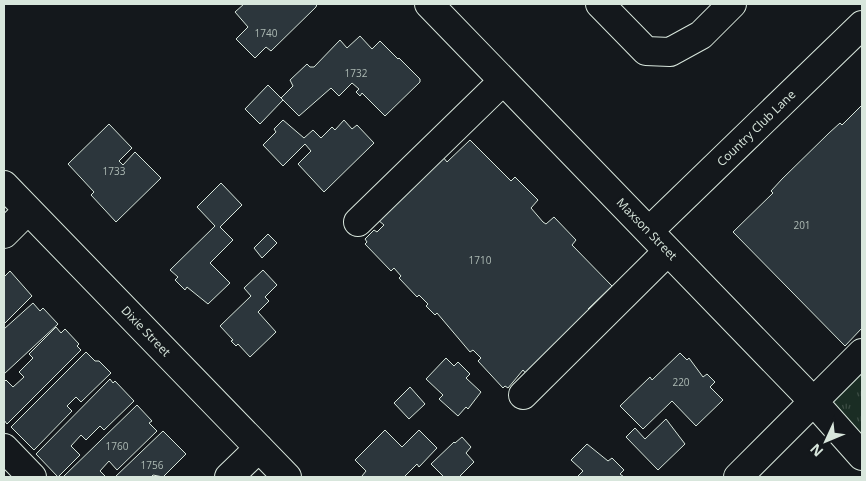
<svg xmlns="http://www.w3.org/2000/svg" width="866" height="481" font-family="'Open Sans',sans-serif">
<defs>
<pattern id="grass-tufts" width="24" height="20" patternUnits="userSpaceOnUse" patternTransform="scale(1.25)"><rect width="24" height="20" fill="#1a2d24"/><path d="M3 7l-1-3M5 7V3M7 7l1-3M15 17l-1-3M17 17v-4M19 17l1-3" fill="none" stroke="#3b4b43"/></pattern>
</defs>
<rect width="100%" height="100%" fill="#14181c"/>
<!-- grass -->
<path fill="url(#grass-tufts)" stroke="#939e99" d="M862,354V456L812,401Z"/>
<!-- building -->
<path fill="#2c363c" stroke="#d8e6dc" d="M244,4H317L316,7L271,51L266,47L255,58L236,39L248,27L235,12Z
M360,36L372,49L380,41L398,59L399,58L420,79V82L385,116L362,93L360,96L356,92L359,89L352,83L339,96L331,88L299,116L281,98L293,86L290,80L307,64L310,67H314L340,40L347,48Z
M268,85L283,100L260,124L245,109Z
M862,105V328L845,346L733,232L773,193L771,191L782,179L829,133L840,123L842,125Z
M283,120L304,138L313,130L321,138L332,127L335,130L344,120L352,129L357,125L374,143L324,192L298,164L311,151L305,144L283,166L263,145L276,132L274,129Z
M109,124L132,148L119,161L123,165L135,152L161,178L116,222L91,195L94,192L68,164Z
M470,140L511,181L515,177L538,200L531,208L543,222L546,224L554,217L576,240L572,245L612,286L588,309L592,313L528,376L523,370L508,388L505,386L503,388L478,361L481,358L473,350L470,352L437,313L435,315L426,306L428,304L419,295L417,297L399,278L401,276L394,268L391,271L365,244L367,242L365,239L374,230L377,232L384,225L378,220L443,157L447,162Z
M221,183L242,205L220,227L233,240L210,263L230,283L208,304L187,287L185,290L175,280L178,277L170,270L215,226L197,207Z
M268,234L277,243L262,258L254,248Z
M263,270L277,285L265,297L269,301L258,312L276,332L250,357L238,344L236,346L231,341L233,340L220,326L251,296L244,288Z
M10,271L32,296L4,324V277Z
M33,303L40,311L43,308L58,324L4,374V329Z
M56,327L61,333L65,329L79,344L77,346L81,350L7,424L4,420V382L6,380L13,387L24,377L19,372L33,358L29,354Z
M86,352L95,361H99L111,373L81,402L76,397L67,406L72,411L34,450L11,427Z
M680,353L687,360L689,358L703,377L707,374L715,382L710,387L723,400L696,426L672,401L643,429L620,406L650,377L652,380Z
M446,358L454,366L458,362L470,374L466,378L481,392L468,409L466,407L458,416L439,399L443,395L426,379Z
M110,379L113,383L115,381L134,401L104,430L100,426L86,440L81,435L71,446L80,455L58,477L36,454Z
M410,387L425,404L409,419L394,403Z
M137,405L152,421L149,423L157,431L117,470L109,461L100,471L106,477H63Z
M666,419L685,444L658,470L626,437L635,428L645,439Z
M385,430L402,447L419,430L437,448L419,467L417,464L404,477H364L362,476L366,471L355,460Z
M163,431L186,454L163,477L153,475L151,477H115Z
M462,437L471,447L466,453L474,462L459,477H444L431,464L454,442L455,443Z
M587,444L608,461L612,458L624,470L620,474L624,477H577L583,471L571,460Z"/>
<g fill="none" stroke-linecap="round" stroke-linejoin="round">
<!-- minor casing -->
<g stroke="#d8e6dc" stroke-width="30">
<path id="minor" d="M429,4L814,402L862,456
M600,4L646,51L670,52L701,35L732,4
M4,185L287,477
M358,222L503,81
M649,231L862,25
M4,234L28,210
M523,395L668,251
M4,448L32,477
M229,477L259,448
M738,477L862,353"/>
</g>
<!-- minor -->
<use href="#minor" stroke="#14181c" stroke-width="28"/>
</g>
<g text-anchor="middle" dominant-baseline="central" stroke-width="4" stroke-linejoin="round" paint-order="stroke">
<!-- number labels -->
<g font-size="10" fill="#adbab4">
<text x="266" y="33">1740</text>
<text x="356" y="73">1732</text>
<text x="114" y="171">1733</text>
<text x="802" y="225">201</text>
<text x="480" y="260">1710</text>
<text x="681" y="382">220</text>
<text x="117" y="446">1760</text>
<text x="152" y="465">1756</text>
</g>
<!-- street labels -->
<g font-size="12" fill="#d8e6dc" stroke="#14181c">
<text transform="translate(756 128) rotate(-44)">Country Club Lane</text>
<text transform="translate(647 229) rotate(46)">Maxson Street</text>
<text transform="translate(146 331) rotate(46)">Dixie Street</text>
</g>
</g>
<!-- border -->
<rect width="866" height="481" fill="none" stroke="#d8e6dc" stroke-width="10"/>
<!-- north arrow -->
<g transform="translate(826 441) rotate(226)" stroke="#14181c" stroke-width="4" paint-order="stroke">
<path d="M0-4L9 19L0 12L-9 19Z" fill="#d8e6dc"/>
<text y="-8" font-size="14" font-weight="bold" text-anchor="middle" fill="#d8e6dc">N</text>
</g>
</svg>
